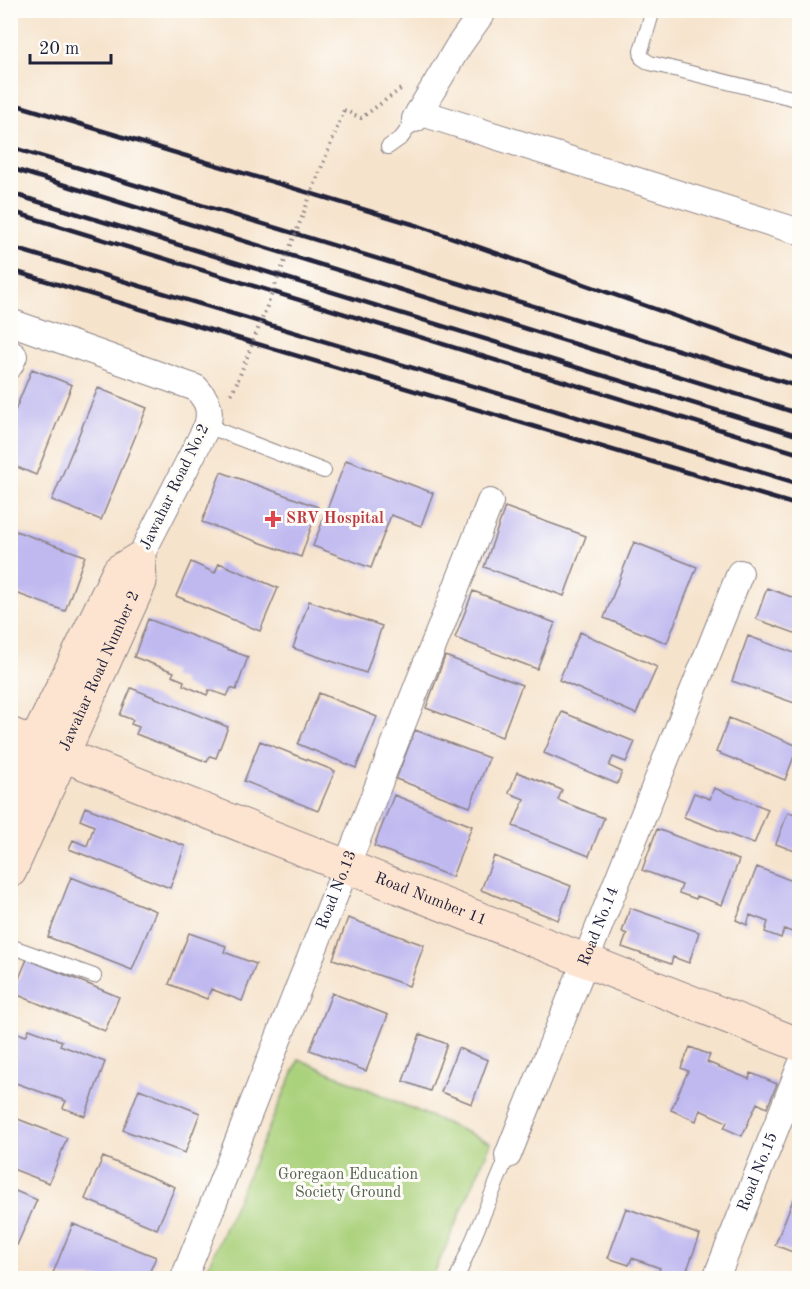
<svg xmlns="http://www.w3.org/2000/svg" width="810" height="1289" font-family="'Old Standard TT',serif">
<rect width="100%" height="100%" fill="#fdfcf7"/>
<filter id="ink" filterUnits="userSpaceOnUse"><feTurbulence type="fractalNoise" baseFrequency=".0167" numOctaves="2"/><feDisplacementMap in="SourceGraphic" scale="12" xChannelSelector="R" yChannelSelector="G"/><feConvolveMatrix kernelMatrix="1 2 1 2 8 2 1 2 1" color-interpolation-filters="sRGB"/></filter>
<filter id="wash" filterUnits="userSpaceOnUse"><feTurbulence type="fractalNoise" baseFrequency=".008" numOctaves="4" result="noise"/><feDisplacementMap in="SourceGraphic" scale="24" xChannelSelector="R" yChannelSelector="G"/><feGaussianBlur stdDeviation="1.35" result="paint"/><feColorMatrix in="noise" values="0 0 0 0 0 0 0 0 0 0 0 0 0 0 0 0 0 1.4 0 .05"/><feComposite in="paint" operator="in"/></filter>
<g filter="url(#wash)">
<rect width="100%" height="100%" fill="#f6e3cc"/>
<!-- green -->
<path fill="#aad17b" stroke="#667a5b" stroke-width="1.5" d="M299,1059L491,1143L432,1278H203Z"/>
<g id="blocks">
<!-- building -->
<path fill="#c0b9f0" d="M32,369L72,385L36,475L10,464V423Z
M98,388L147,408L101,520L52,500Z
M346,460L433,493L421,526L391,515L371,568L313,546Z
M221,472L318,507L301,557L202,522Z
M505,507L586,536L564,596L484,567Z
M10,529L85,556L65,611L10,591Z
M634,542L697,567L667,643L604,618Z
M191,562L215,573L219,563L278,588L260,631L176,596Z
M767,588L800,600V635L756,619Z
M473,591L555,623L537,669L455,638Z
M309,601L382,626L366,673L293,648Z
M148,619L248,657L236,690L231,688L227,696L209,690L207,695L183,685L184,681L172,676L174,672L134,657Z
M580,632L657,667L636,714L559,680Z
M748,636L800,655V705L732,681Z
M445,656L522,685L502,737L426,708Z
M131,688L228,727L216,758L210,756L207,762L136,734L139,727L131,724L133,720L120,715Z
M319,693L377,717L356,768L298,744Z
M562,712L635,742L626,762L613,757L609,766L622,772L617,784L544,753Z
M729,718L798,746L785,780L716,752Z
M415,730L489,758L470,807L396,779Z
M260,741L335,771L318,811L244,781Z
M517,772L562,790L558,800L604,818L589,856L513,826L524,799L509,793Z
M714,788L768,809L754,844L684,817L694,793L710,799Z
M394,795L472,826L452,877L374,846Z
M85,807L185,846L170,888L69,849L73,840L87,846L94,826L80,820Z
M788,812L800,816V853L776,844Z
M657,829L739,860L722,905L697,896L696,899L679,893L682,885L642,870Z
M494,856L571,886L558,920L481,890Z
M757,867L800,884V935L784,929L781,938L765,932L768,922L750,915L747,925L736,920Z
M71,877L156,911L132,970L48,937Z
M630,908L699,932L689,963L673,957L671,964L622,947L627,934L622,932Z
M348,918L424,945L409,986L333,959Z
M189,933L226,946L224,952L256,964L242,1001L211,989L207,999L169,984Z
M27,959L119,997L105,1031L13,993Z
M332,993L388,1015L366,1071L310,1050Z
M29,1029L62,1041L60,1045L105,1062L85,1116L63,1108L66,1101L10,1081V1030L26,1036Z
M420,1034L447,1044L430,1091L403,1081Z
M690,1047L710,1055L707,1062L749,1079L751,1073L777,1084L767,1108L757,1103L742,1136L724,1128L727,1122L700,1110L696,1121L671,1110L688,1071L681,1068Z
M458,1048L488,1060L472,1104L441,1092Z
M139,1089L200,1113L185,1153L123,1130Z
M10,1116L67,1138L49,1183L10,1168Z
M103,1157L175,1187L157,1229L85,1199Z
M13,1190L37,1200L17,1245L10,1243V1195Z
M793,1200L800,1202V1255L775,1245Z
M626,1208L700,1235L684,1278H666L657,1275L660,1268L632,1258L629,1265L608,1258Z
M73,1224L156,1257L147,1278H66L53,1273Z"/>
</g>
</g>
<g filter="url(#ink)">
<use href="#blocks" fill-opacity="0" stroke="#8c8284" stroke-width="1.5"/>
<g fill="none" stroke-linecap="round" stroke-linejoin="round">
<!-- lane casing -->
<g stroke="#8c8284" stroke-width="16">
<path id="lane" d="M653,10L641,51L642,58L650,63L800,100
M388,147L402,137L415,119
M207,426L324,471
M10,946L94,976
M457,1278L508,1155"/>
</g>
<!-- street casing -->
<g stroke="#8c8284" stroke-width="28">
<g id="street">
<path d="M419,112L800,232"/>
<path d="M415,119L458,47L484,10"/>
<path d="M10,322L196,388C207,400 212,409 207,426L139,559"/>
<path d="M10,353L14,356L10,365"/>
<path id="s1" d="M508,1155L740,573"/>
<path id="s2" d="M184,1278L490,502"/>
<path id="s3" d="M716,1278L800,1067"/>
</g>
</g>
<!-- secondary casing -->
<g stroke="#8c8284" stroke-width="35">
<g id="secondary">
<path id="s4" d="M10,734L800,1045"/>
<path d="M10,802L35,744L119,571L139,559"/>
<path id="s5" d="M10,871L140,582L139,559"/>
</g>
</g>
<!-- path -->
<path stroke="#8c8284" stroke-width="4" stroke-dasharray="1.5 4.5" stroke-linecap="butt" d="M344,110L361,118L402,88
M231,394L238,380"/>
<!-- lane -->
<use href="#lane" stroke="#fff" stroke-width="14"/>
<!-- street -->
<use href="#street" stroke="#fff" stroke-width="26"/>
<!-- secondary -->
<use href="#secondary" stroke="#fde4d1" stroke-width="33"/>
<!-- rail -->
<path stroke="#22223b" stroke-width="4.5" d="M10,103L419,226L800,360
M10,147L800,387
M10,168L800,414
M10,193L800,436
M10,211L800,454
M10,247L800,484
M10,270L800,506"/>
<!-- path-bridge -->
<path stroke="#8c8284" stroke-width="4" stroke-dasharray="1.5 4.5" stroke-linecap="butt" d="M238,380L344,110"/>
</g>
</g>
<!-- markers -->
<path fill="#e0444e" stroke="#fdfcf7" stroke-width="2" d="M270 510h6v6h6v6h-6v6h-6v-6h-6v-6h6z"/>
<g text-anchor="middle" dominant-baseline="central" stroke-width="6" stroke-linejoin="round" paint-order="stroke">
<!-- street labels -->
<g font-size="16" fill="#22223b" stroke="#fdfcf7">
<text transform="translate(175 487) rotate(-64)">Jawahar Road No.2</text>
<text stroke="none"><textPath href="#s5" startOffset="219">Jawahar Road Number 2</textPath></text>
<text stroke="none"><textPath href="#s2" startOffset="417">Road No.13</textPath></text>
<text stroke="none"><textPath href="#s4" startOffset="452">Road Number 11</textPath></text>
<text stroke="none"><textPath href="#s1" startOffset="246">Road No.14</textPath></text>
<text stroke="none"><textPath href="#s3" startOffset="114">Road No.15</textPath></text>
</g>
<!-- health labels -->
<g font-size="16" font-weight="bold" fill="#be3a42" stroke="#fdfcf7" text-anchor="start">
<text x="286" y="519">SRV Hospital</text>
</g>
<!-- park labels -->
<g font-size="16" fill="#525f51" stroke="#fdfcf7">
<text x="348" y="1175">Goregaon Education<tspan x="348" dy="18">Society Ground</tspan></text>
</g>
</g>
<!-- margin -->
<rect width="810" height="1289" fill="none" stroke="#fdfcf7" stroke-width="36"/>
<!-- scale -->
<path d="M30 54v9h81v-9" fill="none" stroke="#22223b" stroke-width="3"/>
<text x="39" y="54" font-size="18" fill="#22223b" stroke="#fdfcf7" stroke-width="4.5" paint-order="stroke">20 m</text>
</svg>
